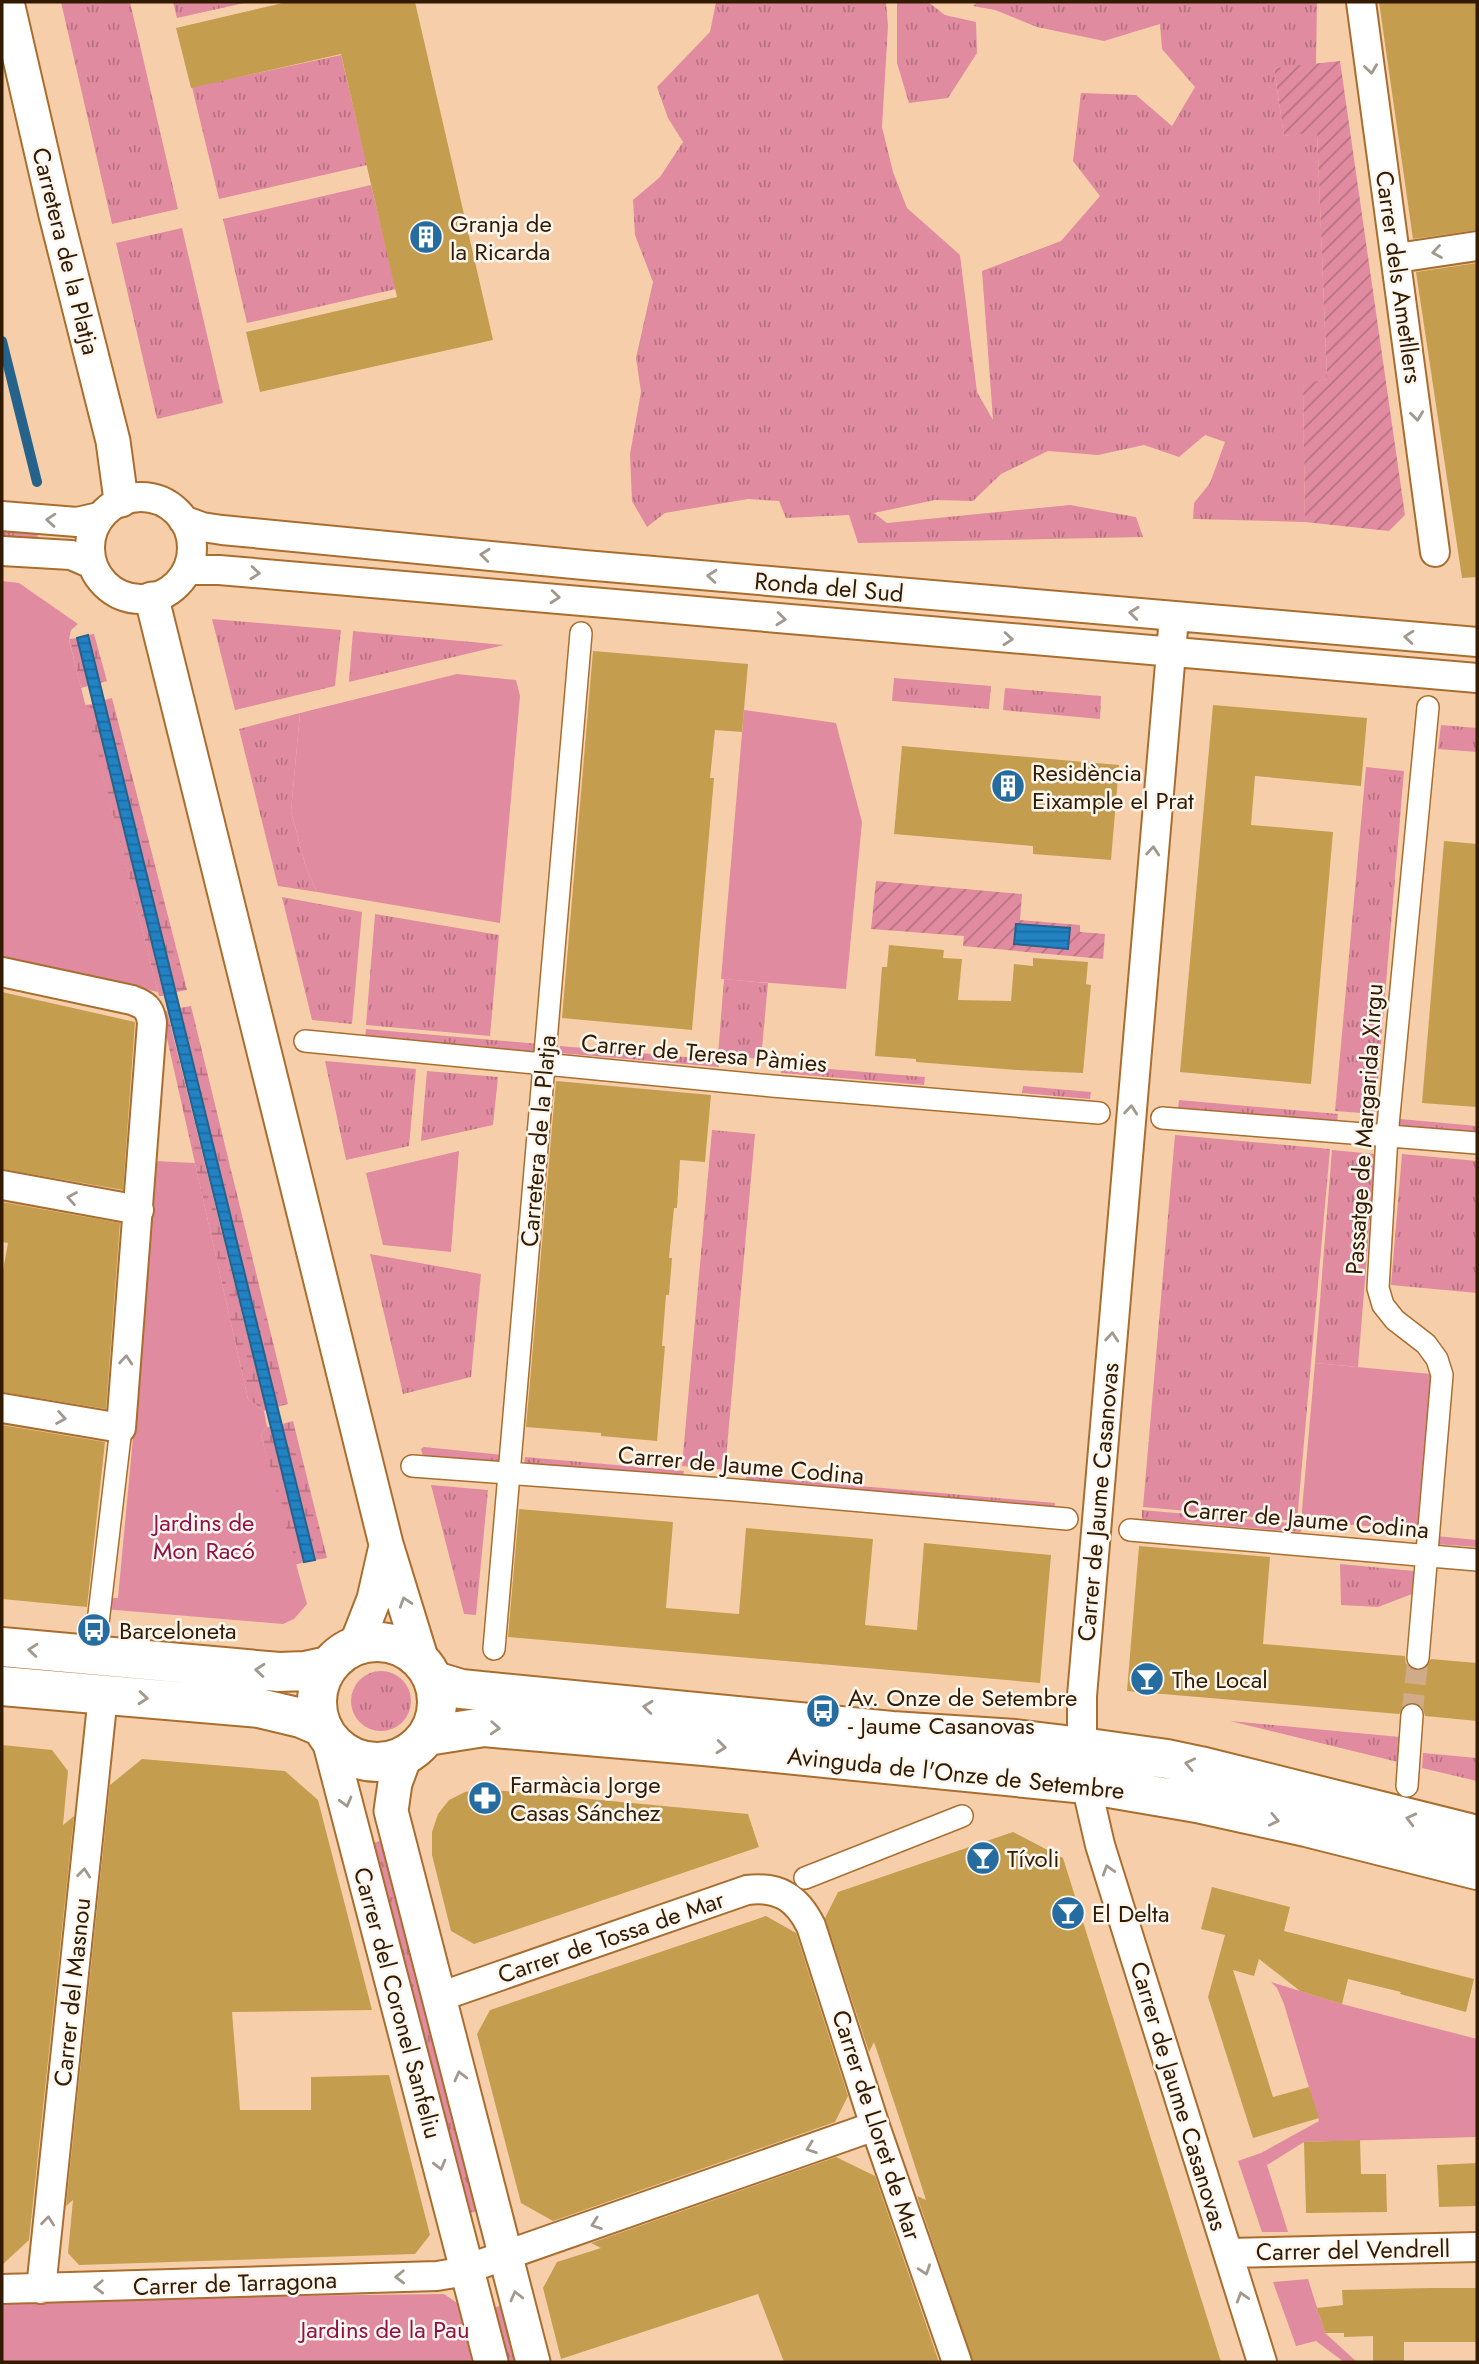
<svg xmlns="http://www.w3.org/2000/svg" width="1479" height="2364" font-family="Jost,sans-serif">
<defs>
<pattern id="grass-tufts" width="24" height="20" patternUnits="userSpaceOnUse" patternTransform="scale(1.75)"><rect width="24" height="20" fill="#e18ba0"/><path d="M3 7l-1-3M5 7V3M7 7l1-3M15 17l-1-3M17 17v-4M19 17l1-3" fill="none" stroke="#b77180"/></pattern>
<pattern id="wetland-marsh" width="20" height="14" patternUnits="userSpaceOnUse" patternTransform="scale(1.75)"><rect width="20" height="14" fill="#e18ba0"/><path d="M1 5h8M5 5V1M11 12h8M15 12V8" fill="none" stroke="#b77180"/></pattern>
<pattern id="garden-furrows" width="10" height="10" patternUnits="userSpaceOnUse" patternTransform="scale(1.75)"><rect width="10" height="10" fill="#e18ba0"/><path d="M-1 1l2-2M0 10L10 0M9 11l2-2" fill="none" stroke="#b77180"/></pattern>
<pattern id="water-rules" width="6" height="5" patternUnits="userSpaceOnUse" patternTransform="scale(1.75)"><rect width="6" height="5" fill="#2182c4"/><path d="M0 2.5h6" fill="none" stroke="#1d6a9d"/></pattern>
</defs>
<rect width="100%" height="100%" fill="#f6cfaa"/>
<!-- grass -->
<path fill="url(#grass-tufts)" d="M61,2H130L178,209L112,224Z
M173,2H249L177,18Z
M716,2H886L888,26L882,127L893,172L907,208L960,255L977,392L993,420L982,271L1061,241L1100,196L1073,161L1081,93L1136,95L1172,126L1195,87L1162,49L1160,24L1104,41L1037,27L995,10L973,6L977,2H1317L1316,65L1274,68L1284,136L1317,131L1327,379L1303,385L1305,522L1193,519L1194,503L1210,483L1225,442L1205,435L1179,457L1144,445L1098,455L1048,451L1001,474L973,501L935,500L874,513L887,523L1070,505L1136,517L1143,537L858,543L849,515L786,518L779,501L748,499L665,513L647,527L632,501L630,454L641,392L636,358L653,282L635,235L633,200L660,177L683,142L668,118L657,87L710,32Z
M897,2H928L945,15L976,22L977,53L948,98L909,103L897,63Z
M341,55L367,165L219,199L192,87Z
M371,185L396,289L247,323L223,219Z
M182,228L223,403L157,419L116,243Z
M2,528L38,531L37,543L2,541Z
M212,619L341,630L335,686L235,710Z
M353,631L504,645L349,682Z
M894,678L991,686L989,709L892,701Z
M1005,688L1101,696L1100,719L1003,710Z
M300,713L291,811L306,868L317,892L278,886L239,729Z
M1441,725L1477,728V752L1438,749Z
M1366,767L1404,771L1375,1114L1335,1111Z
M282,897L362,912L352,1024L312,1020Z
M375,914L499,935L490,1036L366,1025Z
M724,979L768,983L761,1059L718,1055Z
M366,1029L539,1044V1053L365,1037Z
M560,1046L719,1060V1067L559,1053Z
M325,1061L416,1069L409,1146L346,1160Z
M782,1065L925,1077L924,1085L781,1073Z
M427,1071L498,1077L493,1125L421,1141Z
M1023,1086L1091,1092L1090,1099L1022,1093Z
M1179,1100L1338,1114L1337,1122L1178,1108Z
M1400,1119L1477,1126V1134L1399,1127Z
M712,1130L755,1134L725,1470L682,1466Z
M1175,1135L1330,1149L1297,1521L1143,1507Z
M1332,1150L1375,1154L1358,1367L1315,1363Z
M1402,1154L1477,1161V1293L1391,1285Z
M370,1254L481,1274L471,1377L403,1394Z
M424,1447L503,1455L502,1462L423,1456L421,1449Z
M525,1457L684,1471L683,1478L524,1465Z
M746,1476L1055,1503L1054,1511L745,1484Z
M431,1485L488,1490L476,1615L464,1614Z
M1142,1510L1302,1524L1301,1532L1142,1519Z
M1436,1536L1477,1540V1547L1436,1544Z
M1340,1564L1414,1571L1412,1594L1378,1607L1341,1605Z
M351 1701a30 30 0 1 1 60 0a30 30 0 1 1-60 0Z
M1230,1721L1400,1737L1398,1762Z
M1423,1753L1477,1758V1781L1422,1768Z
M385,1839L479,2211L469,2213L374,1843Z
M503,2305L518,2362H508L493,2308Z"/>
<!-- wetland -->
<path fill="url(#wetland-marsh)" d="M94,634L107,681L100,683L88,635Z
M77,638L88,686L81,688L69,639Z
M112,698L187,990L176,992L104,700Z
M93,704L164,996H159L85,705Z
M191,1006L288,1404L277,1407L180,1008Z
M167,1011L266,1410L264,1411L248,1399L161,1012Z
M293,1421L327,1558L315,1560L282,1424Z
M267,1427H270L304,1562L295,1565L261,1435Z"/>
<!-- park -->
<path fill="#e18ba0" d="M2,581L19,583L78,624L71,630L69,640L158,992L2,956Z
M457,674L516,680L520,696L500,923L317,892L306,868L291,811L300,713Z
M744,710L836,723L862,822L846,989L721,979Z
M459,1151L451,1252L383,1245L366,1173Z
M154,1161L195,1163L248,1399L264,1411L267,1427L261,1435L307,1604L294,1619L283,1624L104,1609L107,1598H118L134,1427Z
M1315,1363L1431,1374L1417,1530L1301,1521Z
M1271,1982L1342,2004L1477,2039V2137L1304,2142L1267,2165L1288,2232H1262L1238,2161L1261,2153L1319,2121L1284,2004L1277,1988Z
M1308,2279L1325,2333L1357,2362H1344L1316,2341L1296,2346L1273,2282Z
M444,2294L457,2303L472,2362H2V2302L106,2298Z"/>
<!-- garden -->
<path fill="url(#garden-furrows)" d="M1340,61L1405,515L1389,531L1305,522L1303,384L1327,379L1317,132L1284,136L1274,68Z
M876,881L1022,894L1020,920L1080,925V932L1105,934L1103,959L963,946L964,936L871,929Z"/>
<!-- water -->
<path fill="url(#water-rules)" stroke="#26638a" stroke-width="2" d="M88,635L315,1560L304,1562L77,638Z
M1016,924L1070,928L1068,949L1014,944Z"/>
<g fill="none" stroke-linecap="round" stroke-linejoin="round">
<!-- stream -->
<path stroke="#26638a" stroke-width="10" d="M2,341L37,482"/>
</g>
<!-- building -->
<path fill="#c49e4e" d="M287,2H415L493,340L260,392L246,332L397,297L341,54L191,88L176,28Z
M1379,2H1477V230L1413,239Z
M1477,263V577L1462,578L1416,272Z
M593,651L748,664L742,732L715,730L710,778H714L692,1030L562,1018Z
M1213,705L1367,718L1361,786L1255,776L1251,825L1333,832L1311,1084L1180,1072Z
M902,746L1119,765L1111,860L1033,854V846L894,834Z
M1444,841L1477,844V1107L1422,1103Z
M889,945L944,950L943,958L962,959L958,1000L1011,1001L1014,964L1033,966V958L1088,962L1086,984L1091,985L1083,1073L1016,1070L916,1062V1059L875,1056L882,967H887Z
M2,992L135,1022L123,1190L2,1169Z
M556,1081L711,1095L705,1162L680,1160L677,1208H674L669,1258H672L669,1295H666L662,1346H665L657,1441L601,1436V1433L526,1427Z
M2,1202L120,1223L106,1409L2,1392V1276L8,1243L2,1242Z
M2,1425L105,1442L87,1607L2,1599Z
M519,1509L673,1522L666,1608L739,1614L746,1528L873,1539L865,1625L917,1630L924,1543L1051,1555L1040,1683L508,1637Z
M1139,1546L1270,1557L1263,1644L1405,1656L1406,1664L1416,1671L1424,1670L1431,1659L1477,1663V1721L1425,1716L1423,1709L1414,1702L1406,1704L1399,1714L1127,1691Z
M2,1745L52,1750L68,1771L63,1825L74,1816L29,2240L2,2265Z
M142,1759L285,1771L318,1800L372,2010L232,2012L240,2110H311V2077L389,2075L430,2235L415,2254L79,2265L68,2253L73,2200L66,2206L110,1785Z
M484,1789L748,1814L759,1847L474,1944L451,1931L432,1855V1832L438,1814L449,1800L465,1792Z
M1013,1832L1063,1858L1221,2362H973L917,2196L926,2200L902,2126L874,2042L869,2052L825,1918L838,1892Z
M1212,1887L1290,1907L1284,1931L1474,1979L1466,2012L1400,1994L1401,1992L1348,1979L1342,2004L1300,1991L1259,1959L1254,1976L1233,1970L1273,2097L1309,2087L1319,2118L1253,2138L1208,1997L1225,1935L1201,1929Z
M766,1916L796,1933L848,2096L835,2122L553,2221L521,2203L477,2034L490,2010Z
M1360,2140L1361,2174H1386L1387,2212L1306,2213L1304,2142Z
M836,2157L875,2176L939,2362H784L758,2294L561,2359L543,2288L557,2262L601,2248L591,2243Z
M1477,2163V2206L1439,2207L1437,2165Z
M1430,2288H1477V2342H1404V2362H1373V2336L1344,2337V2333H1325L1317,2308L1343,2305L1342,2290Z"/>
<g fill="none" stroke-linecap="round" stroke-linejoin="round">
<!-- pedestrian-tunnel -->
<path stroke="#cfab88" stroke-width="21" stroke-dasharray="21 10" stroke-linecap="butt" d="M1412,1715L1418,1658"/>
<!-- pedestrian casing -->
<g stroke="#a96e2e" stroke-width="24">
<path id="pedestrian" d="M305,1041L772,1086L1099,1113
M1162,1118L1477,1143
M412,1466L736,1490L1067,1519
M1130,1530L1477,1560
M98,1623L121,1428
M494,1649L581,633
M1418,1658L1442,1375L1437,1359L1426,1344L1395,1320L1383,1305L1378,1288L1387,1136L1428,707
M1407,1786L1412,1715
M805,1878L962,1816"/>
</g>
<!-- minor casing -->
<g stroke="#a96e2e" stroke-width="32">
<path id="minor" d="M1361,2L1435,552
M1397,258L1477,246
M90 548a51 51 0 1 1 102 0a51 51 0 1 1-102 0Z
M2,516L77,522L99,517
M183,520L202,527L222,530L584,565L1477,642
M2,551L71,555L92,564
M187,570H219C639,604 1058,644 1477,678
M1174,617L1082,1696V1747L1086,1784L1100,1845L1262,2362
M2,972L132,1000C145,1005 150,1008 152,1023L121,1428L2,1408
M2,1185L139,1210
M439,1997L747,1890C779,1886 797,1898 811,1926L875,2126L957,2362
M1228,2253L1477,2247
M2,2289L437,2276L455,2273L875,2126
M41,2289L103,1695"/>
</g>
<!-- tertiary casing -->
<g stroke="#a96e2e" stroke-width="37">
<path id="tertiary" d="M7,2L56,215L113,441L121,500
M152,599L386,1544L422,1661
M356,1645L374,1599L386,1546
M328,1736L491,2362
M405,1756L395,1783L391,1811L533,2362"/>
</g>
<!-- secondary casing -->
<g stroke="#a96e2e" stroke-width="42">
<path id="secondary" d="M317 1702a60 60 0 1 1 120 0a60 60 0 1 1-120 0Z
M2,1647L279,1672L305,1671L328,1666
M435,1681L461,1689L892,1731L1015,1739L1082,1747L1167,1759L1200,1766L1477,1835
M2,1686L259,1708L301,1718L322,1727
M427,1736L484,1727L506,1729L704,1746L1086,1784L1197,1803L1306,1827L1477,1870"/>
</g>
<!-- pedestrian -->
<use href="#pedestrian" stroke="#fff" stroke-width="21"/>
<!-- minor -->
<use href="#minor" stroke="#fff" stroke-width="28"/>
<!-- tertiary -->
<use href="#tertiary" stroke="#fff" stroke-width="33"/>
<!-- secondary -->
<use href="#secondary" stroke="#fff" stroke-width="38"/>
</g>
<!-- one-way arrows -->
<defs><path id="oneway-chevron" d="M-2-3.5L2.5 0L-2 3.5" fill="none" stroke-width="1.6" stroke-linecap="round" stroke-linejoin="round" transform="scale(1.75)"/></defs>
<g stroke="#a3988d">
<use href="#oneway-chevron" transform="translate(1371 69) rotate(82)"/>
<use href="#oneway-chevron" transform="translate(1437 252) rotate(171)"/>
<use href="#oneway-chevron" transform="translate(1417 416) rotate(83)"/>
<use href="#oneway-chevron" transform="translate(51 520) rotate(-176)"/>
<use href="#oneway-chevron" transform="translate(485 555) rotate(-174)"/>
<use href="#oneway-chevron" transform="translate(255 573) rotate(5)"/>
<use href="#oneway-chevron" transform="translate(712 576) rotate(-175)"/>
<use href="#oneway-chevron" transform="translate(555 597) rotate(5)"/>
<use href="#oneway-chevron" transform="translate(1134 613) rotate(-174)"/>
<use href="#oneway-chevron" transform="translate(781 619) rotate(6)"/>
<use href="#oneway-chevron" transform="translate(1409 637) rotate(-175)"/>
<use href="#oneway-chevron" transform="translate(1008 639) rotate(5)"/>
<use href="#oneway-chevron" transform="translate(1153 851) rotate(-85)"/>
<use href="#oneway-chevron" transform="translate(1131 1110) rotate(-85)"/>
<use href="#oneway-chevron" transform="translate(72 1198) rotate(-170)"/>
<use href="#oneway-chevron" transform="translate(1112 1337) rotate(-85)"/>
<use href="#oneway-chevron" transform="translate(126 1360) rotate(-85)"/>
<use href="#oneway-chevron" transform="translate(61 1418) rotate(10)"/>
<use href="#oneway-chevron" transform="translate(405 1602) rotate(-108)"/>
<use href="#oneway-chevron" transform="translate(33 1650) rotate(-175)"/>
<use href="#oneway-chevron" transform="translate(260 1670) rotate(-175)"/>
<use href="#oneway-chevron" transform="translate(143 1698) rotate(5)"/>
<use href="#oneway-chevron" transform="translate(648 1707) rotate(-174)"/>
<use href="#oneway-chevron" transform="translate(495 1728) rotate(3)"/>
<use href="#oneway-chevron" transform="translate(721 1747) rotate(6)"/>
<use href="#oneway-chevron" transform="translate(1190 1764) rotate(-168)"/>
<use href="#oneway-chevron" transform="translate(346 1802) rotate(75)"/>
<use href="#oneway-chevron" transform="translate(1411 1819) rotate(-166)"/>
<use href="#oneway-chevron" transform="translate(1274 1820) rotate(12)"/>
<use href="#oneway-chevron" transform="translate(1108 1870) rotate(-107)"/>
<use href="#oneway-chevron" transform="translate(84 1873) rotate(-84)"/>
<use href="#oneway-chevron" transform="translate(460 2076) rotate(-104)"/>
<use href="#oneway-chevron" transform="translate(811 2148) rotate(160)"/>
<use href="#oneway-chevron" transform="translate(440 2165) rotate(75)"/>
<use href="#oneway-chevron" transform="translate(48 2221) rotate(-84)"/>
<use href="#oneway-chevron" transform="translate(596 2224) rotate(160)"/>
<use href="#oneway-chevron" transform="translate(925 2270) rotate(71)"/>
<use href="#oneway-chevron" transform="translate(400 2277) rotate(178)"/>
<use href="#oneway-chevron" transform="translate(99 2287) rotate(178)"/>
<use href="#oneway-chevron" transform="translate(516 2296) rotate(-104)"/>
<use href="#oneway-chevron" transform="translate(1242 2297) rotate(-107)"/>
</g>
<!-- icons -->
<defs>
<g id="building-disc" transform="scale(1.75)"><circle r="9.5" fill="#256da1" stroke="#fdf7f0"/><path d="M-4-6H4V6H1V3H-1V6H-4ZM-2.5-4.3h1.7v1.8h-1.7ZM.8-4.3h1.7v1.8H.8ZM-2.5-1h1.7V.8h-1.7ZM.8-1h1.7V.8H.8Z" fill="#fff"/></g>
<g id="bus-disc" transform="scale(1.75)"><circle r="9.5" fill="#256da1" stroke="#fdf7f0"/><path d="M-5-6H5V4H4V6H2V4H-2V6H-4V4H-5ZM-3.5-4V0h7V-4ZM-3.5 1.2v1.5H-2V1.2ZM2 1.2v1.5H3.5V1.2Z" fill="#fff"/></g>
<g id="bar-disc" transform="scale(1.75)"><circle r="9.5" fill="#256da1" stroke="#fdf7f0"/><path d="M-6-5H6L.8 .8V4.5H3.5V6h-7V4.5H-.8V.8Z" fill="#fff"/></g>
<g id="pharmacy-disc" transform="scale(1.75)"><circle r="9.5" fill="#256da1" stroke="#fdf7f0"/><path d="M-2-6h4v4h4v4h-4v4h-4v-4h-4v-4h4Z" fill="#fff"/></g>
</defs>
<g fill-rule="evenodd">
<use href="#building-disc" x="426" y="237"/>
<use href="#building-disc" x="1008" y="786"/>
<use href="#bus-disc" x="94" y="1630"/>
<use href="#bar-disc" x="1147" y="1679"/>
<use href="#bus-disc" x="823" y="1711"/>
<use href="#pharmacy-disc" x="485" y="1798"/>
<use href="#bar-disc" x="983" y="1858"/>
<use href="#bar-disc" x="1068" y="1913"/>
</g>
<g text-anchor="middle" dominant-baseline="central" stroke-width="5" stroke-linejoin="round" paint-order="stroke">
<!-- poi labels -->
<g font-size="24" fill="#331b01" stroke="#fdf7f0" text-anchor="start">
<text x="450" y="223">Granja de<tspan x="450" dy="28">la Ricarda</tspan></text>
<text x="1032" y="772">Residència<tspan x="1032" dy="28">Eixample el Prat</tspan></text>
<text x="119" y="1630">Barceloneta</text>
<text x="1172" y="1679">The Local</text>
<text x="848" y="1697">Av. Onze de Setembre<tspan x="848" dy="28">- Jaume Casanovas</tspan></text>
<text x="510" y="1784">Farmàcia Jorge<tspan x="510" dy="28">Casas Sánchez</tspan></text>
<text x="1007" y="1858">Tívoli</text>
<text x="1092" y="1913">El Delta</text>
</g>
<!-- street labels -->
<g font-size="24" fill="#331b01" stroke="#fdf7f0">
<text transform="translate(66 251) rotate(76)">Carretera de la Platja</text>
<text transform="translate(1399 277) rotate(82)">Carrer dels Ametllers</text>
<text transform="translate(829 587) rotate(5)">Ronda del Sud</text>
<text transform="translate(704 1053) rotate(5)">Carrer de Teresa Pàmies</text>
<text transform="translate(1364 1129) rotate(-86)">Passatge de Margarida Xirgu</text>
<text transform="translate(538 1141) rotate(-85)">Carretera de la Platja</text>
<text transform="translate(741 1465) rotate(5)">Carrer de Jaume Codina</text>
<text transform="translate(1098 1502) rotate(-85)">Carrer de Jaume Casanovas</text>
<text transform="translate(1306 1519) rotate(5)">Carrer de Jaume Codina</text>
<text transform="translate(956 1773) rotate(6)">Avinguda de l'Onze de Setembre</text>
<text transform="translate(611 1937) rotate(-19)">Carrer de Tossa de Mar</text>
<text transform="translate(72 1992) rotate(-84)">Carrer del Masnou</text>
<text transform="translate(398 2003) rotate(75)">Carrer del Coronel Sanfeliu</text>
<text transform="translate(1179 2096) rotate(73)">Carrer de Jaume Casanovas</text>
<text transform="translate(877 2125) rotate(72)">Carrer de Lloret de Mar</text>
<text transform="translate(1353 2250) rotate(-1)">Carrer del Vendrell</text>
<text transform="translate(235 2283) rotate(-2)">Carrer de Tarragona</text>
</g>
<!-- park labels -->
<g font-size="24" fill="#911045" stroke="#fdf7f0">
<text x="204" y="1522">Jardins de<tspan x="204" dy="28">Mon Racó</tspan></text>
<text x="385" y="2329">Jardins de la Pau</text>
</g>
</g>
<!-- border -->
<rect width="1479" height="2364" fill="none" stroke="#331b01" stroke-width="7"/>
</svg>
